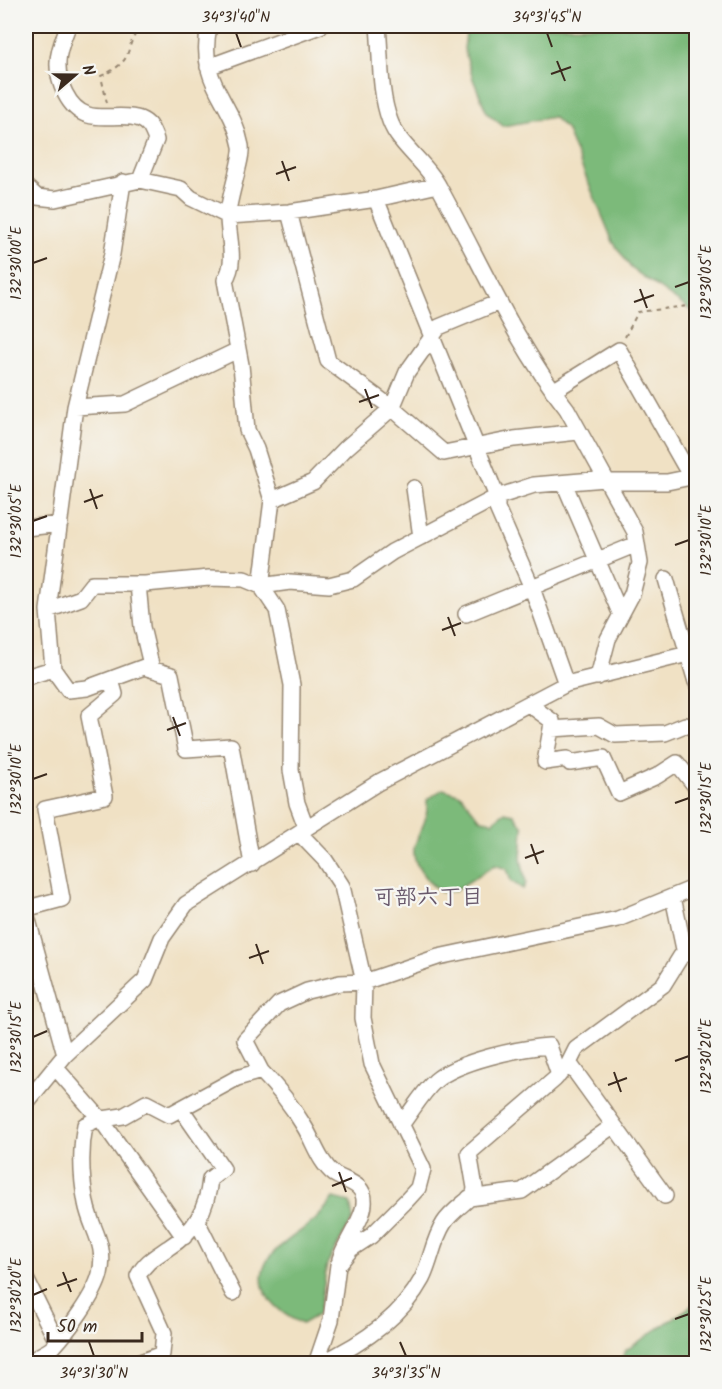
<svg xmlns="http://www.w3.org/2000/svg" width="722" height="1389" font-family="Kalam,'Klee One',sans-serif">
<rect width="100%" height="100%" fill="#f6f6f2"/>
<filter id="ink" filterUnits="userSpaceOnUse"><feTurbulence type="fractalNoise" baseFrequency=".0167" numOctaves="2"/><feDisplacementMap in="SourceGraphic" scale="12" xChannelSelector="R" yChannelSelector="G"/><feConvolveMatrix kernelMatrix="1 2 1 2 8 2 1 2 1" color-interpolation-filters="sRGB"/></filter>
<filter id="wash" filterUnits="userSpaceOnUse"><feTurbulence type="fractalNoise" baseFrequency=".008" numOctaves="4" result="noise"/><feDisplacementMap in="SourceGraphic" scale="24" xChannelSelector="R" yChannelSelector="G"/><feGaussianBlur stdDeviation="1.35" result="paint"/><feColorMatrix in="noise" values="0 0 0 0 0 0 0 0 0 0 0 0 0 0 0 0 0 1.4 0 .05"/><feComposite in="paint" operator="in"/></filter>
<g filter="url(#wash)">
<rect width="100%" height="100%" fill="#f0e1c4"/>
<!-- forest -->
<path fill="#7cba7a" stroke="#5c724c" stroke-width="1.5" d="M467,26H696V314L631,268L613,242L566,129L553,117L503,126L487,113L473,79L464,49Z
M443,789L461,795L480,819L492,822L505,812L514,814L523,827L521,859L526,883L523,889L511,881L507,869L495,865L454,891L441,892C428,883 409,862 415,845C421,825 428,824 427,800Z
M333,1198L350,1202L353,1219L327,1264L319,1314L302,1324C279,1313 252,1292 266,1263C274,1247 302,1231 315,1220C322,1214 328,1205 333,1198Z
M696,1303V1363H620L625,1351Z"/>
</g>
<g filter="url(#ink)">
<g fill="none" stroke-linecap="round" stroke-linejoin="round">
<!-- minor casing -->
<g stroke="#968671" stroke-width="18">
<path id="minor" d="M68,26C64,37 58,50 58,62C57,81 68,109 88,115C104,120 124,113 140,119C150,123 152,130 156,140L140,180
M209,26C197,85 232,98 241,146C243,157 229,197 228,213C227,236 238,261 225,280L241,365L247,430L256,449L272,500L261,586L277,610L292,685L291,770L297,803L306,827
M378,26C381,56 379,92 390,121C399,146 427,163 439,187C480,261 514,342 567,409L635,532L640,563L632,594L608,639L598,677
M208,67L320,26
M123,182L112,254L75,407L48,610L53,669L68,690L87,688L144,667L171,675L186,749L231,746L252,864
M26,187L37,197L55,199L140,180L181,189L191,198L228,216L289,212L376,199L438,185
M376,199L497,497V508L532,588L566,684
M289,212L328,361L392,408L444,453L514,439L578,432
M553,391L619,350L691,477
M75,407L125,404L238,350
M607,482H667L696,476
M564,483L621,615
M414,488L421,537
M272,500L313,482L346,448L392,408L407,372L439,327L499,302
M26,528L60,524
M666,579L696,682
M138,584L142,627L152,669
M48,610L81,598L92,584H145L209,578L244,579L261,586L290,582L329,585L353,579L392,552L497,497L534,485L605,479
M466,614L637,544
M26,677L53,669
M530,705L552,721L551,729L599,726L615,735L665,733L685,725L696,728
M551,729L545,762L567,759L570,763L603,758L619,793L657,776L677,763L696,787
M300,834L325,860L342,886L364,982L363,1018L372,1064L423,1169L418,1188L407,1200L371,1236L351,1249L338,1265L331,1320L316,1364
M673,897L685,954
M26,913L65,1055
M26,914L32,907L62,899L45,809L105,796L89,716L115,694L111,680
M569,1063L665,1196
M55,1067L102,1121L184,1237
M261,1071C278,1088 292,1106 304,1126C314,1142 319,1162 334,1174C346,1182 366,1183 364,1204C363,1220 345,1242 340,1259
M26,1103L65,1055L145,980L162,938L186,904L379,782L566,684L696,652
M401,1125C412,1111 422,1093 435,1081C458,1061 520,1048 549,1046L559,1075
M469,1198L522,1191L614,1125
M197,1221L233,1293
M26,1279L57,1342
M32,1364C35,1355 46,1354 53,1347C68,1331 95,1295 100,1274C107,1243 91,1230 86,1203C81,1177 80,1151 85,1125L96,1120L123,1116L146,1103L169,1115L237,1078L261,1071L245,1040L279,1004L307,991L340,983L364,982L438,957L618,919L696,887
M135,1364L162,1354L164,1333L138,1276C146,1261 155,1257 168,1248C195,1231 207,1210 210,1179L223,1169L182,1110
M319,1364C358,1346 401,1318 422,1279C431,1261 433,1240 444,1223C451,1212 465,1203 474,1194L475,1188L469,1153L555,1079L568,1065L576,1049L663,985L681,956L696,949"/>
</g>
<!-- path -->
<path stroke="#968671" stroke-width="2" stroke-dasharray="4.5 4.5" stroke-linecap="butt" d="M107,103L101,76C138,59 121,51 141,26
M625,337L638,312L696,305"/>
<!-- minor -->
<use href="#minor" stroke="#fff" stroke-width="15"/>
</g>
</g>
<!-- ticks -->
<path fill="none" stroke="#3b2a1e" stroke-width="2" d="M236,33L241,47M547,33L552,47M557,61L565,81M551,74L571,67M282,161L289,181M276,174L296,167M33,263L47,258M675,287L689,282M640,289L647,308M634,302L654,295M365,389L372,408M359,402L379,395M90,489L97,509M84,502L103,495M33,521L47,516M675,545L689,540M448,617L455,636M442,630L461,623M173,717L180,736M167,730L186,723M33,779L47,774M675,803L689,798M531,844L538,864M525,858L544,851M256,944L263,964M249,958L269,951M33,1037L47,1031M675,1061L689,1056M614,1072L621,1092M608,1085L627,1078M339,1172L346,1192M332,1186L352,1178M63,1272L71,1292M57,1286L77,1279M33,1295L47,1289M675,1319L689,1314M89,1342L94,1356M400,1342L406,1356"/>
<g text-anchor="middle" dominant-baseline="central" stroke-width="4.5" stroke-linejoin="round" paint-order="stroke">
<!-- neighbourhood labels -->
<g font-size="22" font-weight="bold" fill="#69596c" stroke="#f6f6f2">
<text x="428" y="898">可部六丁目</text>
</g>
</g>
<!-- margin -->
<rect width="722" height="1389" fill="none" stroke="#f6f6f2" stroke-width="66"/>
<!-- north arrow -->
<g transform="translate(75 75) rotate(70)" stroke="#f6f6f2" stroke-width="4.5" paint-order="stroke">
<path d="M0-4.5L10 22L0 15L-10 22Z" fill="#3b2a1e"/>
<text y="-9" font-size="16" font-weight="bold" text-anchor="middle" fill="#3b2a1e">N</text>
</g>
<!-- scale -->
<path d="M48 1332v9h94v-9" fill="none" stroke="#3b2a1e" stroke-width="3"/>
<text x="57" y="1332" font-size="18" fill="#3b2a1e" stroke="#f6f6f2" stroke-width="4.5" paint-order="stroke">50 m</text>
<rect x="33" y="33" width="656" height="1323" fill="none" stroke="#3b2a1e" stroke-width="2"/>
<g font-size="15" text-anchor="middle" fill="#3b2a1e">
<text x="236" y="22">34°31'40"N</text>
<text x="547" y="22">34°31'45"N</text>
<text transform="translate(16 263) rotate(-90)" y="5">132°30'00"E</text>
<text transform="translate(706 282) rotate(-90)" y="5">132°30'05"E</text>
<text transform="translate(16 521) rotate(-90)" y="5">132°30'05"E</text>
<text transform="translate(706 540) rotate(-90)" y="5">132°30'10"E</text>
<text transform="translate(16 779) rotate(-90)" y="5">132°30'10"E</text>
<text transform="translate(706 798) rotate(-90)" y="5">132°30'15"E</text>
<text transform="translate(16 1037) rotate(-90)" y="5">132°30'15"E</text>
<text transform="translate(706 1056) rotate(-90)" y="5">132°30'20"E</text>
<text transform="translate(16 1295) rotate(-90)" y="5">132°30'20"E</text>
<text transform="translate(706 1314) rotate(-90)" y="5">132°30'25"E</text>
<text x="94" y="1378">34°31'30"N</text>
<text x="406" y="1378">34°31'35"N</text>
</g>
</svg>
